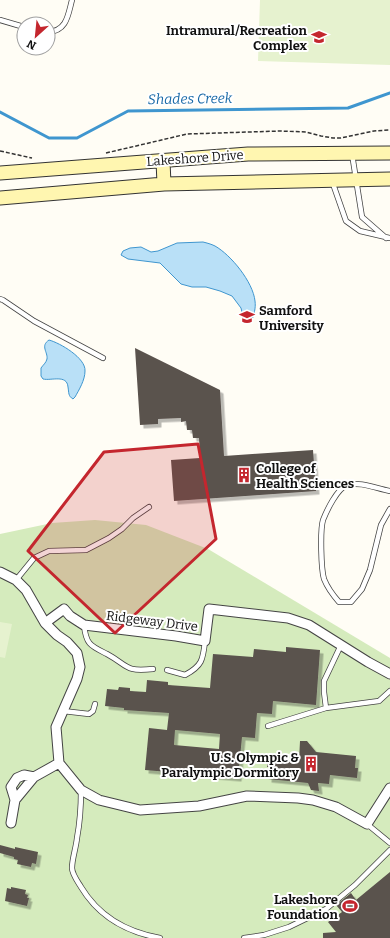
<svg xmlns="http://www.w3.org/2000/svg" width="390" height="938" font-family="Bitter,serif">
<defs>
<filter id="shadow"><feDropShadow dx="3.5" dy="3.5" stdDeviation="0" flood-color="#0004"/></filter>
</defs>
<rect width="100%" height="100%" fill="#fffdf5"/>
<!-- green -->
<path fill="#d5ebbd" d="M95,520L146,525L208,549L390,658V938H0V534L52,523Z"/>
<!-- pitch -->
<path fill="#e6f2cf" d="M260,0H390V65L258,61Z
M0,622L12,624L5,658L0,657Z"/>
<!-- water -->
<path fill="#b9e0f7" stroke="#3f96cf" d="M203,242C207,243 211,244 215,246C231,255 253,282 255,301C256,308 254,315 251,322L248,323L244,321L241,308L232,296L220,291L206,287H192L181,284L160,263L128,259L121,255L123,251L130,248L141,247L151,252L158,251L177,243Z
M49,340C60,343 86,358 85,371C85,380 79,390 75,397L73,399C68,396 69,393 68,387C67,374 51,381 43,379L41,376V368C43,365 46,363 47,359C48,352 40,346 49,340Z"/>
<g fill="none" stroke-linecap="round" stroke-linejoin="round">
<!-- stream -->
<path stroke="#3f96cf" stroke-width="3" d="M0,112L49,138H77L128,111L348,108L390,93"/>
</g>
<!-- building -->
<path fill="#5a524d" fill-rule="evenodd" filter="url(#shadow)" d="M135,348L220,390L224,456L313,450L316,491L174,501L171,460L200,458L199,438H193L192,430H187L186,421L181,422V418L158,419V424L140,425Z
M286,647L320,650L316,705L273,701L272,714L257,713L255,738L242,737L238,778L145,770L149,728L167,730L169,713L124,710V708L105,706L107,689L118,690L119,687L130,688V691L146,692L147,680L168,682V685L210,688L213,654L253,657L254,649L286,652ZM175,730L220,734L219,749L174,745Z
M300,741H307L316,752L356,756L355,768H358L357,778L330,775L329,784L318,783L319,791L311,790L308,783L268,779L269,767H267L268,758L299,761Z
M0,845L15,849V847L38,852L36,864L32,863L31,867L17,864L18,860L14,859V857L0,853Z
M390,872V938H323V933L336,932L328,922L342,912L336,905L351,893L356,900Z
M11,887L26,890L25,894L28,895L27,898H29L27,906L5,901L7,888L11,889Z"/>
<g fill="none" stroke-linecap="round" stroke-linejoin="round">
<!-- service casing -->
<g stroke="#444" stroke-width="6">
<path id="service" d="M0,20L24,27
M48,32C67,31 68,15 72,0
M352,154L362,217L386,238
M332,181L346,221L360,231L390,238
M0,299L3,300L34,321L103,358
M390,491C377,489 361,481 347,485C337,489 327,510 323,520C320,530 321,569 324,579C328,589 332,594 339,602H351L362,589L370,570L381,525L390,509
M16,580L34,558L49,551L86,550L109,538L122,529L133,518L149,507
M84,625C86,645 91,646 107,654C129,666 124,672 153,669
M167,670L185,675C202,666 203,660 205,641
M326,708L324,692V681L341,645
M63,711L89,714L93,711L95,704
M268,726L326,708L379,701L390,691
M81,790C81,806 80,822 77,838C76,848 72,859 72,868C72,874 78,882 81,887C99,917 126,932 160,938
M367,824L390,843
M244,938L264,935L289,927L326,909L355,885L390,850"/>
</g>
<!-- minor casing -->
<g stroke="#444" stroke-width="11">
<path id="minor" d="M0,572L16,580L26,590L45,623L57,635L67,642L77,653L80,667L77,679L56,727L59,763L81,790L99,800L140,810L199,806L247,796L298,798L313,800L336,807L367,824L390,788
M45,623L64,609L70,616L84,625L176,636L205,641L209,609L288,618L309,625L368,662L390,674
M15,800L34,777
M11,823L15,800L11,787L17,778L24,775L34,777L59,763"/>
</g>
<!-- secondary casing -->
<g stroke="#333" stroke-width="15">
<path id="secondary" d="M163,161L164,184
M0,173L248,154L390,153
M0,198L164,184L390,179"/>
</g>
<!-- path -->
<path stroke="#333" stroke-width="1.5" stroke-dasharray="4 2" stroke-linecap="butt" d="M0,151L32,158
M106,153L187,134L280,131L306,132L321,136L333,138H341L374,131L390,130"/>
<!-- service -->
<use href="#service" stroke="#fff" stroke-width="4.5"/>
<!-- minor -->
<use href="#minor" stroke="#fff" stroke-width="9"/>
<!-- secondary -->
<use href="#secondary" stroke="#fff6b0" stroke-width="13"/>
</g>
<!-- marked area -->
<path fill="#c4262e" fill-opacity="0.2" stroke="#c4262e" stroke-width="3" stroke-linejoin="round" d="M198,444L216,539L115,633L28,551L104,452Z"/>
<!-- icons -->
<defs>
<g id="university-bare" transform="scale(1.2)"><path d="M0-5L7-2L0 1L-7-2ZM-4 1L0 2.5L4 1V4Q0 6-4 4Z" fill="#c4262e" stroke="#fff" stroke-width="2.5" paint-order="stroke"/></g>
<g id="building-bare" transform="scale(1.2)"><path d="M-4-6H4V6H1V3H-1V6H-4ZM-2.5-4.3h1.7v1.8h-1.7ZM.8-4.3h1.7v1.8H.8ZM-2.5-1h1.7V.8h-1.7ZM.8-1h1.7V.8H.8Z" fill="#c4262e" stroke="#fff" stroke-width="2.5" paint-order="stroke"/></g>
<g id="stadium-bare" transform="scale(1.2)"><path d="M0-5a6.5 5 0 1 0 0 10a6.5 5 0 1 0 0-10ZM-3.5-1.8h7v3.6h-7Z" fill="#c4262e" stroke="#fff" stroke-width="2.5" paint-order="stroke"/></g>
</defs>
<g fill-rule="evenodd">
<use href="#university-bare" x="319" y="37"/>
<use href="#university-bare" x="247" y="317"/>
<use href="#building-bare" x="244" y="475"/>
<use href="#building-bare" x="311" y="764"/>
<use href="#stadium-bare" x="350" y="906"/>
</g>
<g text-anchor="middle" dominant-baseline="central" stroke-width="4" stroke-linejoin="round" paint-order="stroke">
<!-- poi labels -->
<g font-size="13" font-weight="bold" fill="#111" stroke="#fff" text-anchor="end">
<text x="307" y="30">Intramural/Recreation<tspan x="307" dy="15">Complex</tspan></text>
<text x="259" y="310" text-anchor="start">Samford<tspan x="259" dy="15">University</tspan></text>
<text x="256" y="468" text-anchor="start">College of<tspan x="256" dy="15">Health Sciences</tspan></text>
<text x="299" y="757">U.S. Olympic &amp;<tspan x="299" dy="15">Paralympic Dormitory</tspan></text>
<text x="338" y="899">Lakeshore<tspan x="338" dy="15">Foundation</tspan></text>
</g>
<!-- street labels -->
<g font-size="13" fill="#111" stroke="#fff">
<text transform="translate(195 158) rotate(-4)">Lakeshore Drive</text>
<text transform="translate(152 621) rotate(7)">Ridgeway Drive</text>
</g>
<!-- water labels -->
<g font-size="14" font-style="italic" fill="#1768a6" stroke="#fff">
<text transform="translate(190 99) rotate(-1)">Shades Creek</text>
</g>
</g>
<!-- north arrow -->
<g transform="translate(36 36) rotate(207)"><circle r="19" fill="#ffffff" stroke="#a0a0a0"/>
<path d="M0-3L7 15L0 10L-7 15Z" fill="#c4262e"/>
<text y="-6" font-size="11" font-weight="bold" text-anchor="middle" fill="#111111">N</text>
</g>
</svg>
